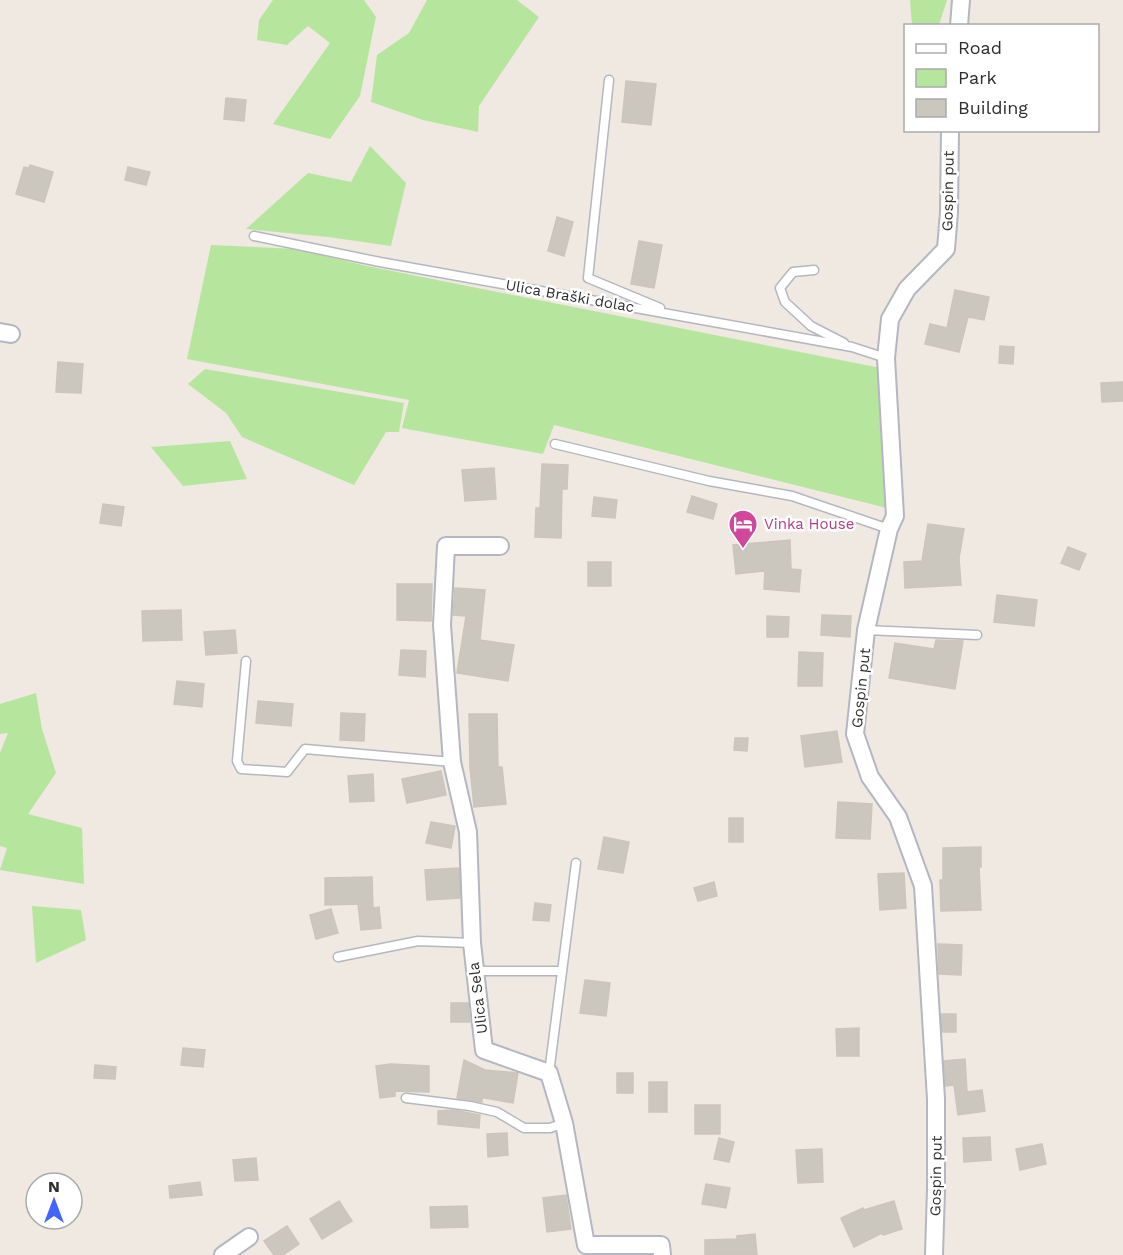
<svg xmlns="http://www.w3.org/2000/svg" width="1123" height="1255" font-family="'Work Sans',sans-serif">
<rect width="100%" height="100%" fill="#efe9e1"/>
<!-- green -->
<path fill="#b6e59e" d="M273,0H364L376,17L360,96L330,139L273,124L330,43L308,26L287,45L257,40L259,20Z
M427,0H517L539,17L479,106L478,132L423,120L371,102L377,55L409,33Z
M910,0H947L939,25H912Z
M370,146L406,183L391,246L328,237L246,229L308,173L351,182Z
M211,245L296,249L367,266L891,370V509L554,425L543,454L402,428L409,400L187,359Z
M205,369L404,403L399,432H386L354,485L242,437L226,413L188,384Z
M230,441L247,479L183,486L151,447Z
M36,693L42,729L56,773L28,814L82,828L84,884L0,870L7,848L0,846V753L8,733L0,734V704Z
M32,906L81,910L86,940L36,963Z"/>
<!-- building -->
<path fill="#cbc7bf" stroke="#cbc5ba" stroke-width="1.5" d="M626,81L656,84L651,125L622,122Z
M226,98L246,100L244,121L224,119Z
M30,165L53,172L44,202L16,194L24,167L29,168Z
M128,167L150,172L146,185L125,180Z
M557,217L573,222L564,256L548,251Z
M639,241L662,245L654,288L631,284Z
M955,290L989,297L984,320L968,317L959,352L925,344L930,324L947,328Z
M1000,346L1014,347L1013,364L999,363Z
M58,362L83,364L81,393L56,392Z
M1123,382V401L1102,402L1101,383Z
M542,464L568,465L567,489H562L561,538L535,537L536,508H540Z
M494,468L496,499L465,501L462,470Z
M692,496L717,504L713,519L687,512Z
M594,497L617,500L615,518L592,516Z
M103,504L124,507L121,526L100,523Z
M928,524L964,529L959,558L961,585L905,588L904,562L922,561Z
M790,540L791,569L801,570L799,592L764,589L765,571L736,574L733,545Z
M1068,547L1086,554L1079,570L1061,563Z
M588,562H611V586H588Z
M397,584H432L431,621L397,620Z
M455,588L485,590L480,640L514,645L508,681L457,673L466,616L453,615Z
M997,595L1037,600L1034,626L994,622Z
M181,610L182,640L143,641L142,611Z
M822,615L851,616L850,637L821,635Z
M767,616L789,617L788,637H767Z
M235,630L237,653L206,655L204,632Z
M936,640L963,641L955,689L889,678L895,643L934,649Z
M401,650L426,651L425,677L399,675Z
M799,652L823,653L822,686H798Z
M177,681L204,684L202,707L174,704Z
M258,701L293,704L291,726L256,723Z
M341,713L365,714L364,741L340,740Z
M469,714H497L498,767H502L506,804L474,807L470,768Z
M837,731L842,762L805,767L801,736Z
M735,738H748L747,751L734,750Z
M441,771L446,795L407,803L402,779Z
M373,774L374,801L350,802L348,776Z
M838,802L872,804L870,839L836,838Z
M729,818H743V842H729Z
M431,822L455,826L451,848L426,843Z
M604,837L629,842L623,873L598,869Z
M981,847V867H979L981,910L941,911L940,880H943V848Z
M459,868L460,898L427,900L425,870Z
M904,873L906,908L880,910L878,874Z
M372,877L373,908L379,907L381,928L361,930L358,904L325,905V878Z
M714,882L717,896L698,901L694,888Z
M535,903L551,905L549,921L533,920Z
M331,909L338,933L316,939L310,915Z
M938,944L962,945L961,975L939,974Z
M585,980L610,983L606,1016L580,1013Z
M451,1003H468L470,1022H451Z
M941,1014H956V1032H942Z
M859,1028V1056H837L836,1029Z
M183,1048L205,1050L203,1067L181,1065Z
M965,1059L967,1092L982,1090L985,1111L958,1115L954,1085L946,1086L944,1061Z
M464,1060L485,1070L518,1073L513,1103L485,1098H482V1102L457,1098Z
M391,1064L429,1066V1092L395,1091V1096L380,1098L376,1066Z
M95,1065L116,1067L115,1079L94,1078Z
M617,1073H633V1093H617Z
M649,1082H667V1112H649Z
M695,1105H720V1134H695Z
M454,1110L480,1115L479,1128L438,1124V1111Z
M507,1133L508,1155L488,1157L487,1134Z
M990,1137L991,1160L964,1162L963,1138Z
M719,1138L734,1142L729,1162L714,1159Z
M1042,1144L1046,1164L1020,1170L1016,1149Z
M822,1149L823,1182L798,1183L796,1150Z
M256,1158L258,1180L235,1181L233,1160Z
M200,1182L202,1195L170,1198L169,1186Z
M706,1184L730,1188L726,1208L702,1204Z
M566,1195L571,1229L547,1232L543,1198Z
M339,1201L352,1221L322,1239L310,1219Z
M894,1201L902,1229L883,1235L882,1233L854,1247L841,1218L863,1208L864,1210Z
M467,1206L468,1227L431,1228L430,1207Z
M287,1226L299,1244L283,1255H274L264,1241Z
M755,1234L757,1255H705V1240L737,1239V1236Z"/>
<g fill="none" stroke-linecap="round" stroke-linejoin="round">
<!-- service casing -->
<g stroke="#b4b7c1" stroke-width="11">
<path id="service" d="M609,80L588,278L660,308
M254,236L380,262L852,347L886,358
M814,270L793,272L780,288L785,302L811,326L844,343
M555,444L709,481L792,496L889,529
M866,630L977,635
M246,661L237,761L241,769L287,772L305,749L452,762
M338,957L418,941L472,943
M475,971H561
M549,1073L576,863
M406,1098L470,1106L497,1112L524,1128H550L564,1123"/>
</g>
<!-- minor casing -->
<g stroke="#b4b7c1" stroke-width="20">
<path id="minor" d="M959,26L961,0
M0,332L11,334
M500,546H446L442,625L452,762L468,832L472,943L484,1050L549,1073L564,1123L586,1245H661L662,1255
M223,1255L249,1237
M934,1255L936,1189V1099L923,886L898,817L870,777L855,734L866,630L889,529L895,516L886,358L890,319L907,289L946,249L949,212L950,130"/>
</g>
<!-- service -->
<use href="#service" stroke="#fff" stroke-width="8"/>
<!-- minor -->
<use href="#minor" stroke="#fff" stroke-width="16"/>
</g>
<!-- icons -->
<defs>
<g id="hotel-pin" transform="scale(1.5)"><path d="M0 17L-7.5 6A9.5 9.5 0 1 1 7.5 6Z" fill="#d1479c" stroke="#fff"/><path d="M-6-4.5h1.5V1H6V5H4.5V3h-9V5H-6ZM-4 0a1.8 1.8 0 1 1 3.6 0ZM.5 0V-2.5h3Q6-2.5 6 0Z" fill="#fff"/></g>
</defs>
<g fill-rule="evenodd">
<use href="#hotel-pin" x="743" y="524"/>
</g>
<g text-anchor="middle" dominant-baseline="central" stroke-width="5" stroke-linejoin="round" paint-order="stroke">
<!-- street labels -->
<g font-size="15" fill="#2e2e2e" stroke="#fff">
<text transform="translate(948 191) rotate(-89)">Gospin put</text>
<text transform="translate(570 296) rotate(10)">Ulica Braški dolac</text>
<text transform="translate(861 688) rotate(-84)">Gospin put</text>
<text transform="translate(478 998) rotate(-97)">Ulica Sela</text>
<text transform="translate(936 1176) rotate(-89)">Gospin put</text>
</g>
<!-- hotel labels -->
<g font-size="15" fill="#b23c85" stroke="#fff" text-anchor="start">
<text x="764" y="524">Vinka House</text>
</g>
</g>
<!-- legend -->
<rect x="904" y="24" width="195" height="108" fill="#ffffff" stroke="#ababab" stroke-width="1.5"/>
<rect x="916" y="44" width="30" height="9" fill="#ffffff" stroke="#ababab" stroke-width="1.5"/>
<text x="958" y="54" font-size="18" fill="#2e2e2e">Road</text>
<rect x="916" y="69" width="30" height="18" fill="#b6e59e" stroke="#ababab" stroke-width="1.5"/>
<text x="958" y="84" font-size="18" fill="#2e2e2e">Park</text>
<rect x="916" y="99" width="30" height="18" fill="#cbc7bf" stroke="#ababab" stroke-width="1.5"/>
<text x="958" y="114" font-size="18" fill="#2e2e2e">Building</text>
<!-- north arrow -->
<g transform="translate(54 1201)"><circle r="28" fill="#ffffff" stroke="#ababab" stroke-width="1.5"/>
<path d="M0-4.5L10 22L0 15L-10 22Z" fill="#4264fb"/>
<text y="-9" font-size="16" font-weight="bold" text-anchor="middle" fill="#2e2e2e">N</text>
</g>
</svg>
